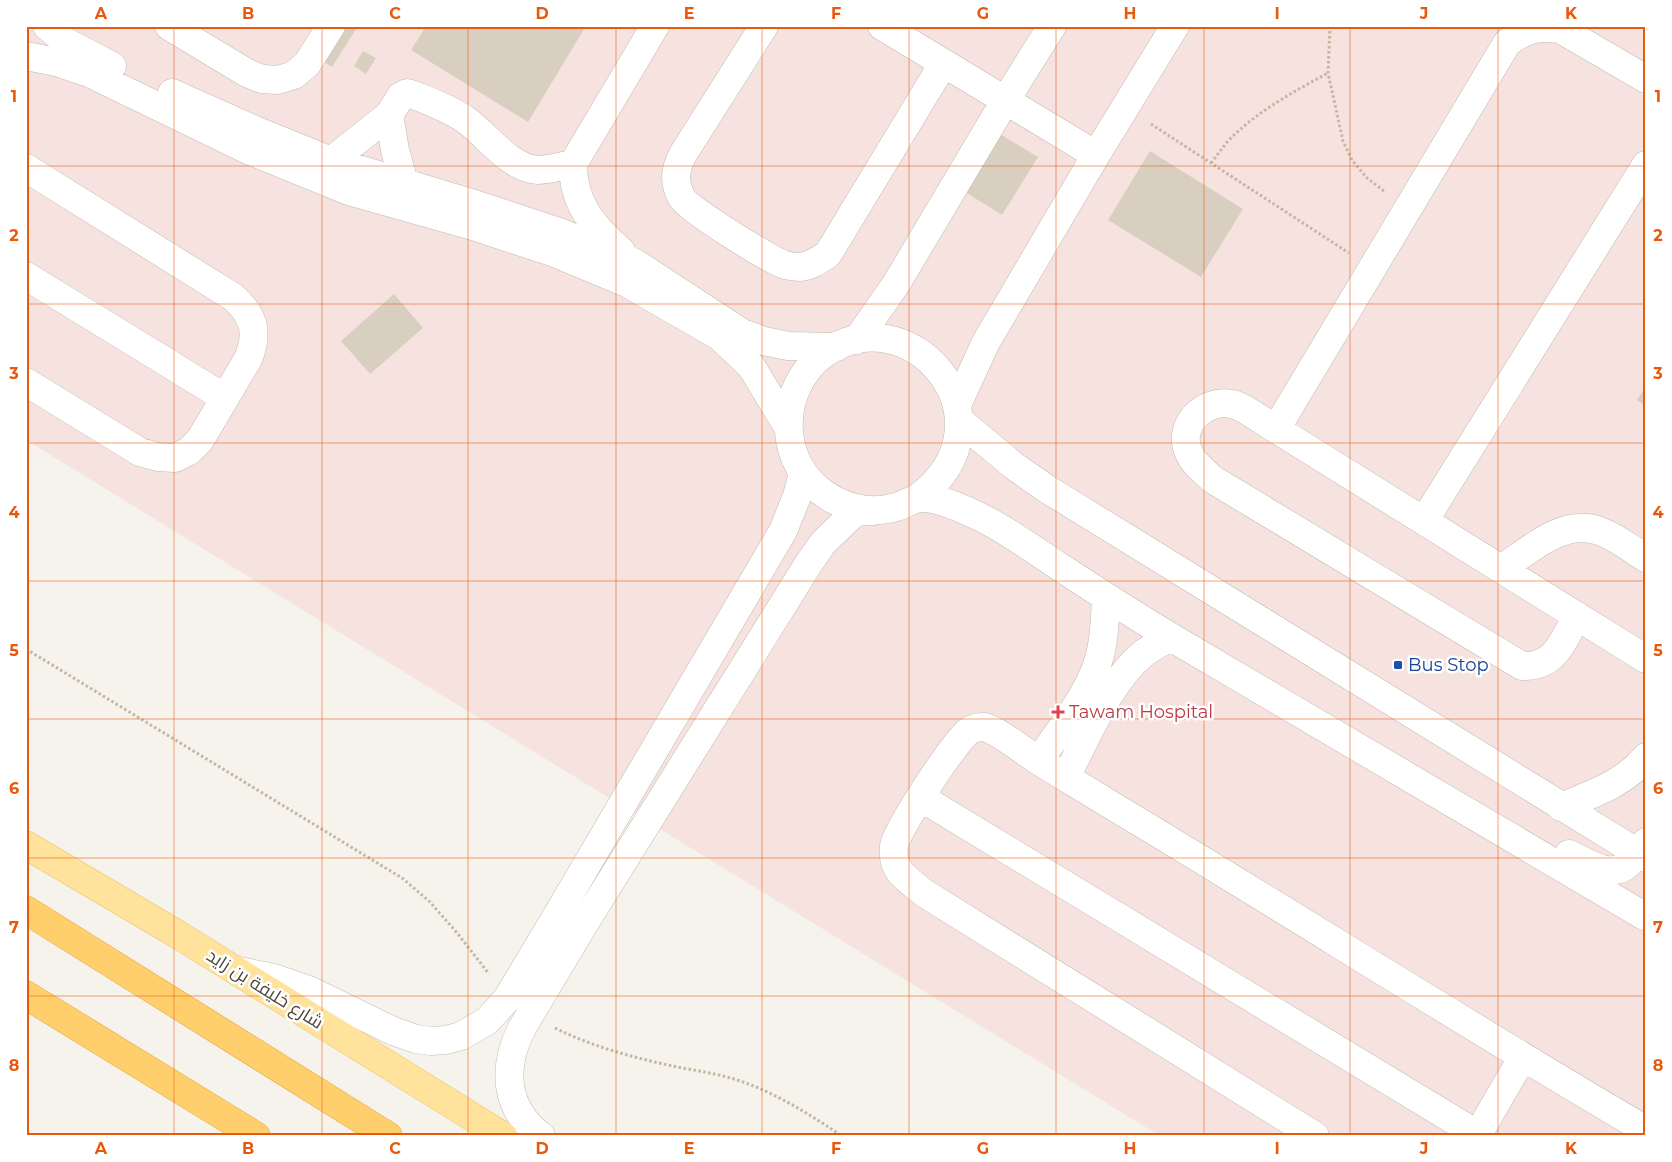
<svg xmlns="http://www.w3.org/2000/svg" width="1672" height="1162" font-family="Montserrat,Cairo,sans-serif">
<rect width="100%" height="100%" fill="#f6f3ec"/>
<!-- medical -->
<path fill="#f6e3e0" d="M26,26H1646V1136H1160L26,440Z"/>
<!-- building -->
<path fill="#d8cfc1" d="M346,26H358L332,67L324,62Z
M426,26H586L528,122L411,50Z
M363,51L376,58L366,74L354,66Z
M1000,134L1038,157L1002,215L965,192Z
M1150,151L1243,209L1201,277L1108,220Z
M394,294L423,328L370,374L341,341Z
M1646,386V406L1637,400Z"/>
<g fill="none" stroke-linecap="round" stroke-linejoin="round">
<!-- minor casing -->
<g stroke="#c2bbae" stroke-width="29">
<path id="minor" d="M47,26L66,42L112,66
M169,26L247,73L262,79L278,80L294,75L307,64L331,26
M764,26L683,154C675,169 673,182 682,198C689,210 769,259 785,265C789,266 796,267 800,267C811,266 819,260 828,254L943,64
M882,26L1096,155
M26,56L56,62L89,73L248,150L349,191L473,226L555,253L627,283L719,336L751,366L788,427
M172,93L257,131L331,161L474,204L559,232L597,247L635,263L742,333L764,341L788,346L837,347
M389,115L395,150L404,183
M331,161L389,115L401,96L407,93L414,95C431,102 450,109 466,120C488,136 509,168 538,170C550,170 562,166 573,164
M26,168L233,297C254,315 259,333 248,359L200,440L189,451L175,458L158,457L140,452L26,382
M621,251C592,226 573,203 573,164L655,26
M26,276L225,398
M857,340L896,284L1005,101L1052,26
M957,405L986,342L1096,155L1175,26
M959,420L1014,466L1047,489L1646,858
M1276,429L1507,43C1525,29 1537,26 1560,29L1646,79
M919,497C1020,420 908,289 821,356C780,389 777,455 818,489C839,507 869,515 896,507C904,505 914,498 921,498C940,497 970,512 986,520C1011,533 1034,550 1057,565C1095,590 1134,615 1174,639C1331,732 1489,824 1646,917
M1424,521L1646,165
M1501,569C1530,550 1565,516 1602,532C1618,538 1632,550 1646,558
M1577,616C1562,642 1556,667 1522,666L1212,479C1204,471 1193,463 1189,453C1176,425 1205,398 1232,404C1245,407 1264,422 1276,429L1646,659
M1039,761C1060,729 1091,692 1100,655C1105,636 1105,616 1106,597
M1066,777C1086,739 1109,681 1144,653C1152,647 1162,642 1170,637
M920,797L1480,1136
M1561,807C1592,794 1624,784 1646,757
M1569,854C1586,862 1611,880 1628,864C1635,858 1640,849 1646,842
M239,971L274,978L311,991L393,1031L416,1039L431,1041L446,1040L461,1036L487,1021L507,999L559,912L783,531L797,496L803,473
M541,1136C504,1108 502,1067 522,1028L584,924L809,563L823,543L855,512L873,511
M1315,1136L924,893C915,885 901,877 896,865C894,861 893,850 894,846C897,829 956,739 970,730C974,728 980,727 984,727C998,730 1026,753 1039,761C1063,776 1087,790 1111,805C1290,912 1466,1025 1646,1130
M1477,1136L1522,1058"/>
</g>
<!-- major casing -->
<g stroke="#e6c16a" stroke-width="29">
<path id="major" d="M26,845L177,934L503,1136"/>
</g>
<!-- highway casing -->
<g stroke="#e0a43c" stroke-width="29">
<path id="highway" d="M26,910L388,1136
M26,995L256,1136"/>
</g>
<!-- path -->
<path stroke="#c4b79f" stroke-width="3" stroke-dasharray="2.5 2.5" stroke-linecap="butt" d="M1330,26L1328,73L1343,141L1352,160L1367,178L1384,191
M1151,124L1349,253
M1211,163C1217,156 1222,148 1228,141C1256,112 1293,92 1328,73
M26,649L402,878L429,901L458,934L489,974
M555,1028C595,1048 639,1059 682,1068C700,1071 717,1074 734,1079C773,1091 809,1114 842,1136"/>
<!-- minor -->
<use href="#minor" stroke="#fff" stroke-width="28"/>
<!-- major -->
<use href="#major" stroke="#ffe39c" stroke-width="28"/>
<!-- highway -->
<use href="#highway" stroke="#ffcf6e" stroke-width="28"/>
</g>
<!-- grid -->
<path fill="none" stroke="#e8590c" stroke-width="1" stroke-opacity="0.55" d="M174,26V1136M322,26V1136M468,26V1136M616,26V1136M762,26V1136M909,26V1136M1056,26V1136M1204,26V1136M1350,26V1136M1498,26V1136M26,166H1646M26,304H1646M26,443H1646M26,581H1646M26,719H1646M26,858H1646M26,996H1646"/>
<!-- markers -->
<rect fill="#1a4fb4" stroke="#fff" stroke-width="2" x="1393" y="660" width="10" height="10" rx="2.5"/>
<path fill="#e0444e" stroke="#fff" stroke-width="2" d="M1055.5 704.5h5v5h5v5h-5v5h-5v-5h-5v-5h5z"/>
<g text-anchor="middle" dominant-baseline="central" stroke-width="5" stroke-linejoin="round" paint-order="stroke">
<!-- transit labels -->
<g font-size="18" fill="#164399" stroke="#fff" text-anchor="start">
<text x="1408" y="665">Bus Stop</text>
</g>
<!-- health labels -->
<g font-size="18" fill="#be3a42" stroke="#fff" text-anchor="start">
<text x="1069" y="712">Tawam Hospital</text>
</g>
<!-- street labels -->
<g font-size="18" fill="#4b4439" stroke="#fff">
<text transform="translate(265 989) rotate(32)">شارع خليفة بن زايد</text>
</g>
</g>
<!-- border -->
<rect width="1672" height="1162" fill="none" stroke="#ffffff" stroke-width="55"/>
<rect x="28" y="28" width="1616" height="1106" fill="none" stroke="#e8590c" stroke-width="2"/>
<g font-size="16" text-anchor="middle" font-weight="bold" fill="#e8590c">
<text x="101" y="19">A</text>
<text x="248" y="19">B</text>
<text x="395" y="19">C</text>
<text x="542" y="19">D</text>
<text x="689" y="19">E</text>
<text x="836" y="19">F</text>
<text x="983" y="19">G</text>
<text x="1130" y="19">H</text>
<text x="1277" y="19">I</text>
<text x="1424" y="19">J</text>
<text x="1571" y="19">K</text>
<text x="14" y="102">1</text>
<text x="1658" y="102">1</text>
<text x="14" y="241">2</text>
<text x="1658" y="241">2</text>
<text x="14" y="379">3</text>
<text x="1658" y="379">3</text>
<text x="14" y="518">4</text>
<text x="1658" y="518">4</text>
<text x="14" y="656">5</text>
<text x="1658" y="656">5</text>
<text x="14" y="794">6</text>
<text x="1658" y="794">6</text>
<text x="14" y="933">7</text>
<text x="1658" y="933">7</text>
<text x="14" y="1071">8</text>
<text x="1658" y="1071">8</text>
<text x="101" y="1154">A</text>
<text x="248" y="1154">B</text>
<text x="395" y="1154">C</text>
<text x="542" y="1154">D</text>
<text x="689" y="1154">E</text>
<text x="836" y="1154">F</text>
<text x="983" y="1154">G</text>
<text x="1130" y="1154">H</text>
<text x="1277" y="1154">I</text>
<text x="1424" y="1154">J</text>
<text x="1571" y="1154">K</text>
</g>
</svg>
